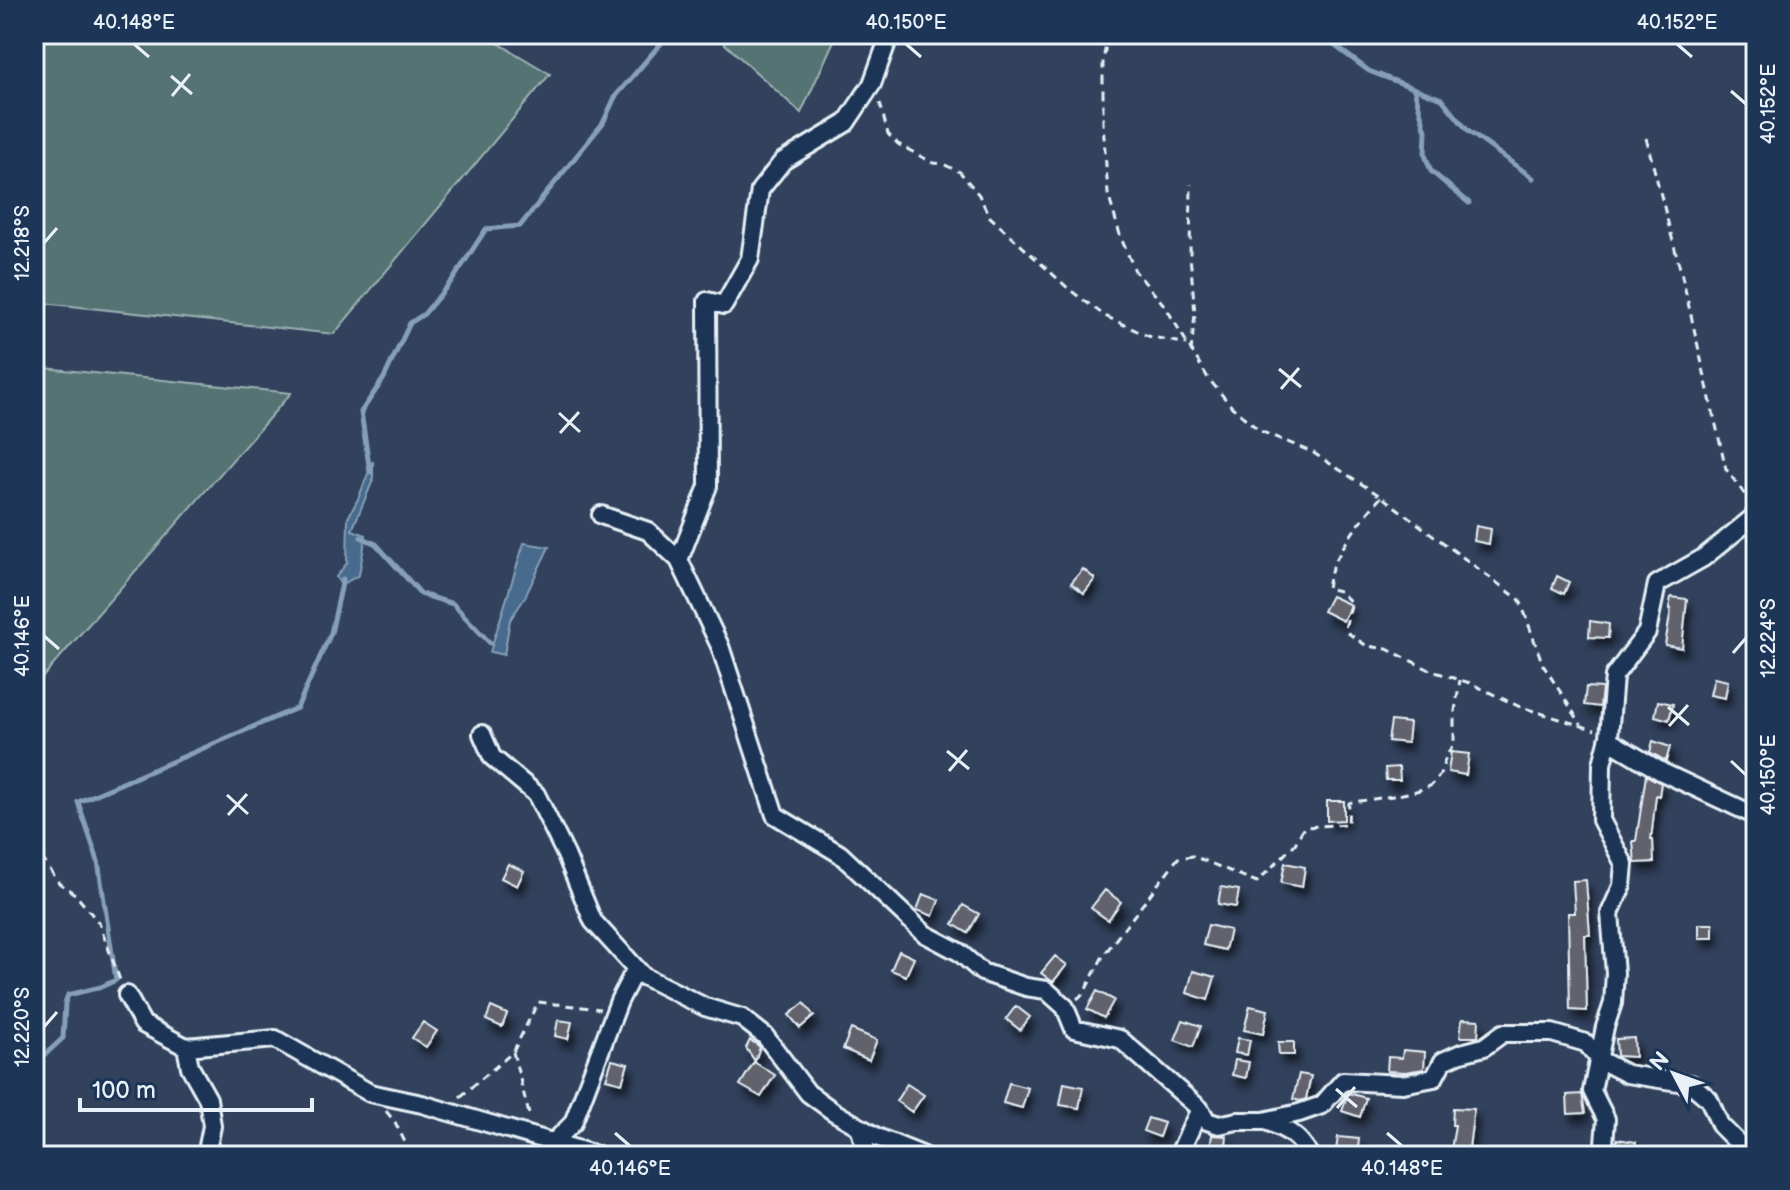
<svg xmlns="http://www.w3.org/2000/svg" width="1790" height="1190" font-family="'Balsamiq Sans',sans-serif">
<defs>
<filter id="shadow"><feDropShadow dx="4.5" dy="8" stdDeviation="4" flood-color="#0009"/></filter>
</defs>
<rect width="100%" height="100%" fill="#32425d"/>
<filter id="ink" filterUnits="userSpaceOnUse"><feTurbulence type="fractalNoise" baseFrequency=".0125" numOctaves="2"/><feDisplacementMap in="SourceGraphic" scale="16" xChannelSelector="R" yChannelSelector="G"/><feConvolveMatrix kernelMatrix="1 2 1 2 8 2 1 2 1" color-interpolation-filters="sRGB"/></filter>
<g filter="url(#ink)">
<!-- green -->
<path fill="#547372" stroke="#9eb2b5" stroke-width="2" d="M34,34H483L550,74L334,334L34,302Z
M714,34H837L801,113Z
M34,367L291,393L34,687Z"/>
<!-- water -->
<path fill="#466a8d" stroke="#87a0b8" stroke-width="2" d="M373,461V480L352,530L366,535L359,575L341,585L336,577L347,563L348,518L358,499Z
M524,543L549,547L524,599L510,620L504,655L490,652Z"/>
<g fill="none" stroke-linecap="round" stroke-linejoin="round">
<!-- stream -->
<path stroke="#87a0b8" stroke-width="5" d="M1328,34L1334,45L1369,71L1442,99L1468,131L1533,178
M1414,89L1426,131L1425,155L1431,171L1469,203
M370,472L361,412L384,378L410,323L424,314L454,278L486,229L520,226L603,123L615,97L669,34
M361,537L376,544L421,594L453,604L490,643
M34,1065L63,1038L65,1003L68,995L101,987L116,980L98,861L78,802L297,708L331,633L343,579"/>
</g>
<!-- building -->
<path fill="#62626c" stroke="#e8f1f8" stroke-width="2" filter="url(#shadow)" d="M1476,526L1491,529L1489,544L1474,541Z
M1083,569L1095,579L1084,593L1071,583Z
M1557,576L1569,582L1564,594L1552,588Z
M1331,596L1351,605L1343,621L1323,611Z
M1671,597L1687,599L1682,648L1665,645L1671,609H1669Z
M1590,621L1609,624L1608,638L1589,637Z
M1714,678L1728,681L1725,698L1710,695Z
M1586,687L1602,688L1600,707L1584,705Z
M1658,701L1673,704L1669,720L1655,716Z
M1391,721L1409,723L1407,743L1388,741Z
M1653,741L1670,747L1666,761L1650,752Z
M1451,752L1469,754L1466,775L1448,772Z
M1399,767L1400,780H1386L1385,768Z
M1646,775L1661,783L1659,796L1656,795L1651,840H1653L1654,862L1635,863L1633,841H1636Z
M1327,801H1344V820L1327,821Z
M1285,863L1305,867L1302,887L1281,883Z
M508,864L524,871L517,886L501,878Z
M1586,880L1590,935H1585L1587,1011L1570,1010L1568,913H1575L1573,881Z
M1221,887L1239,890L1236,907L1218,904Z
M1105,890L1121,902L1108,920L1091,908Z
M923,894L939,900L933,916L917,910Z
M963,905L979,914L968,933L953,924Z
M1699,924H1713V938H1699Z
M1208,925L1230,930L1225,950L1203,945Z
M899,951L914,958L906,976L891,970Z
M1055,956L1067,965L1053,982L1041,973Z
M1193,971L1215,977L1208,1000L1187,993Z
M1097,991L1114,1000L1104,1018L1087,1009Z
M804,1003L814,1016L800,1028L789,1015Z
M1016,1006L1030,1017L1020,1030L1006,1019Z
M1250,1006L1268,1010L1263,1034L1244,1030Z
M491,1007L507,1014L502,1027L486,1020Z
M1462,1019L1479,1020L1478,1037H1460Z
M558,1020L572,1022L568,1039L555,1036Z
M1183,1020L1201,1026L1193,1047L1175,1040Z
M423,1022L437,1031L426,1047L412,1038Z
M851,1029L877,1040L869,1060L843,1049Z
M1238,1038L1250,1040L1247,1055L1235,1053Z
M1634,1038L1635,1057L1617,1056L1616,1039Z
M750,1040L760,1047L755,1061L746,1048Z
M1278,1042H1294V1055H1279Z
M1403,1050L1425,1052L1424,1069L1405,1072L1387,1071L1388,1057L1402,1058Z
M612,1060L628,1064L622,1083L606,1079Z
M1235,1060L1249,1062L1246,1078L1232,1075Z
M754,1062L775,1075L761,1097L740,1085Z
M1299,1074L1311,1076L1306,1099L1300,1101L1293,1099Z
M1009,1083L1028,1088L1022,1108L1003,1103Z
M1064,1083L1083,1087L1079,1108L1060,1105Z
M907,1084L924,1095L912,1112L896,1101Z
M1348,1093L1366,1098L1360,1117L1342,1111Z
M1582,1094L1585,1113L1568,1114L1567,1095Z
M1453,1108L1474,1109L1468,1156H1450L1455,1125H1452Z
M1148,1118L1164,1123L1159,1137L1143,1131Z
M1212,1135L1227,1136L1225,1155L1209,1154Z
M1338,1137L1359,1139L1357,1156H1335Z
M1617,1139L1636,1142L1633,1156H1614Z"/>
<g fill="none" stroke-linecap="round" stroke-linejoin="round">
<!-- street casing -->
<g stroke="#e8f1f8" stroke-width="22">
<path id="street" d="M890,34L872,84L846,123L783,161L760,190L750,259L724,305L707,301L708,486L679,560L720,646L775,815L840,854L925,934L959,952L982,972L1026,987L1046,990L1065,1007L1074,1029L1120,1039L1200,1109L1207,1121L1219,1125L1237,1121H1264L1299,1113L1322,1105L1343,1081L1403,1084L1434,1078L1443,1061L1461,1053L1484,1047L1503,1033H1552L1586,1043L1600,1060L1627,1074L1691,1084L1709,1099L1720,1125L1751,1156
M601,515L648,531L679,560
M482,734L492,757L536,794L566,855L593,921L643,976L705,1007L742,1018L765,1036L808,1093L834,1112L877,1137L924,1156
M1608,740L1662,772L1756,816
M127,995L143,1024L186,1047L275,1039L370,1093L422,1104L600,1156
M186,1047L190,1067L208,1099L212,1126L206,1156
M1266,1121C1286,1129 1300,1136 1310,1156
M859,1127L868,1156
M546,1156L553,1143L573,1123L619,1001L636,968
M1178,1156L1200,1109
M1603,1156L1606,1119L1592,1091L1605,1027L1613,1003L1615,973L1610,913L1622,886L1624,864L1601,820L1602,764L1609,737L1614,676L1647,632L1657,584L1703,558L1756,515"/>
</g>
<!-- path -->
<path stroke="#e8f1f8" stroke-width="3" stroke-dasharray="8 6" stroke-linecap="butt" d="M863,34L869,44
M1108,34L1103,61V123L1108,194L1121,238L1135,271L1165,306L1208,378L1232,407L1260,431L1312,452L1382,497L1520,600L1543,665L1581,724
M880,103L888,134L898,144L933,163L943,164L960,172L979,195L989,216L1070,290L1105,316L1148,336L1187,344
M1646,138L1682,276L1726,469L1749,500
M1191,352L1195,314L1190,255L1191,184
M1381,497C1360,522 1332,555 1327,588L1339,591L1352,603L1345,628L1348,633L1367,646L1387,649L1432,671L1470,683L1518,706L1595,730
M34,846L59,883L75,894L99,923L120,980
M1077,999L1084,993L1103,956L1178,858L1193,856L1257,882L1295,844L1304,827L1348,824L1349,803C1368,799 1423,794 1434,783C1445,771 1441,759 1454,745V717L1460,680
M513,1052L530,1118
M460,1097L513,1052L538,1002L600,1009
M386,1111L395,1122L412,1156"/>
<!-- street -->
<use href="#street" stroke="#1d3557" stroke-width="16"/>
</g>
</g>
<!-- ticks -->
<path fill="none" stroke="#e8f1f8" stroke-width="3" d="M134,44L149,57M906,44L921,57M1677,44L1692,57M171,76L192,94M1731,91L1746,104M172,96L190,74M44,243L57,228M1279,369L1301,387M1281,389L1299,368M559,413L580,432M560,433L579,412M44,636L59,649M1733,653L1746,638M1668,707L1689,725M1669,726L1688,705M947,751L969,769M1731,761L1746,775M949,771L967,750M227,795L248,814M228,815L247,794M44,1027L57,1012M1336,1089L1357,1107M1337,1108L1355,1087M615,1133L630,1146M1387,1133L1402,1146"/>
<!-- margin -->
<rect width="1790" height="1190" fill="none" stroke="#1d3557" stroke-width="88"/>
<!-- north arrow -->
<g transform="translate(1674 1074) rotate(311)" stroke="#1d3557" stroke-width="6" paint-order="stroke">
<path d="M0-6L14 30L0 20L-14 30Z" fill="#e8f1f8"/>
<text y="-12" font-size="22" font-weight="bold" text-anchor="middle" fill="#e8f1f8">N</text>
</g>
<!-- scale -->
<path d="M80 1098v12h232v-12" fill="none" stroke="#e8f1f8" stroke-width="4"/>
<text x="92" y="1098" font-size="24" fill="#e8f1f8" stroke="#1d3557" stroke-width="6" paint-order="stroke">100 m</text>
<rect x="44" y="44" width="1702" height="1102" fill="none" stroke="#e8f1f8" stroke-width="3"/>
<g font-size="20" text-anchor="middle" fill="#e8f1f8">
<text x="134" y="29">40.148°E</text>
<text x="906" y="29">40.150°E</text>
<text x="1677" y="29">40.152°E</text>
<text transform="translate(1768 104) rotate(-90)" y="7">40.152°E</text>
<text transform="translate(22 243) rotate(-90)" y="7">12.218°S</text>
<text transform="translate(22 636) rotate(-90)" y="7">40.146°E</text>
<text transform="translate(1768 638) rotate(-90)" y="7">12.224°S</text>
<text transform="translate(1768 775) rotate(-90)" y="7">40.150°E</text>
<text transform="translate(22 1027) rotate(-90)" y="7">12.220°S</text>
<text x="630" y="1175">40.146°E</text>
<text x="1402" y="1175">40.148°E</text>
</g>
</svg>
